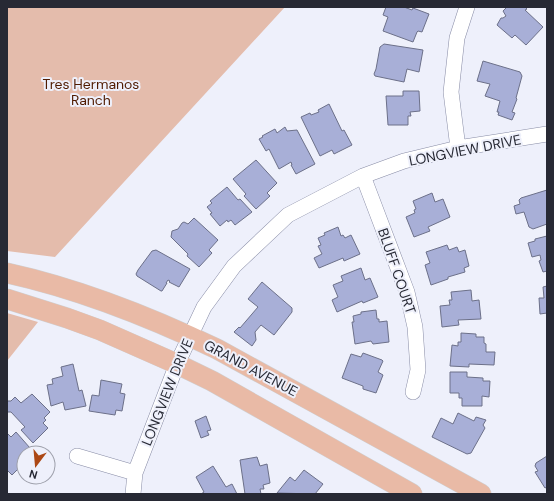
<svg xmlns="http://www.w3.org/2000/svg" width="554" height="501" font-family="'DM Sans',sans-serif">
<rect width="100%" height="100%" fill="#eef0fb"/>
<!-- green -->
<path fill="#e4bcac" d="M7,7H285L55,257L7,251Z
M7,313L38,322L7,361Z"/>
<!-- building -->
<path fill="#a8afd7" stroke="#6c7089" d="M386,7H404L412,10L413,8L429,14L422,32L418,31L417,32L413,42L383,31L388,17L383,15Z
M507,7H525L527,9L525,10L543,27L526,45L515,35L512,38L497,25L501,18H503L506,16L503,11Z
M384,44L423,50L419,72L407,69L404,82L375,76L374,74L376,69L380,47Z
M483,61L520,72L522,76L516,98L517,99L512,112L515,113L512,120L498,115L499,112H497L500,101L485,96L490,84L477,81Z
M403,91H419L420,111L410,112L411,116H408V125H388L386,96H403Z
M329,104L342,131L344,130L352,145L334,154L332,150L320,156L301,117L310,113L311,115L319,112L318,110Z
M285,127L287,131L297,130L315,164L296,174L291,165H292L291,162L279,169L269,149L266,151L259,139L263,137L262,136L275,129L277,133Z
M256,160L277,183L267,193L270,196L256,209L244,196L246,194L233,179Z
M227,187L238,200L240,199L252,212L235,225L231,220L228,222L227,220L220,226L210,214L212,213L207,207L212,203L210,201Z
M547,190V224L533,229L529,227L524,212L516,214L514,206L520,204L519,200L521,198Z
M432,193L435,202L443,199L450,217L428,227L430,231L414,237L406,217L415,213L414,210L416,209L413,201Z
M194,218L218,240L209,250L212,253L199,267L187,256L188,254L171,237L172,231L178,229L182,223L184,222L188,224Z
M338,227L341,236L343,235L345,238L351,235L360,254L344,261L343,258L319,268L314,258L322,254L318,246L321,245L318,238L325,235L324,233Z
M547,236V271L543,272L539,261L541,260L540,255L532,257L528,243L535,241V239Z
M447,245L449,250L457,247L459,252L465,250L469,266L464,268L465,272L448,277V279L431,285L425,265L430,263L426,252Z
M156,250L190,269L179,287L169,282L170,281L168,280L166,283H167L162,291H161L137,276L136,274L138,270L152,251Z
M361,268L365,280L370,278L378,297L363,303L362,301L337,312L332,300L338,297L333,285L343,281L341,276Z
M262,282L292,308V312L274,335L261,325L255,332L256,340L252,346L234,332L239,327L240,328L258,307L248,299Z
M547,286V313L540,314L539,298H544L543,287Z
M471,290L472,301L479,300L481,319L458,320L459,325L442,327L440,306L450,305L449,300H452L451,292Z
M376,310L377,319H379V322L387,321L389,342L373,344L371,341L355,344L352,322H354L353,316L361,314V312Z
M461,333L476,334V337H484V343L486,344V352H495L494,365L469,364V367L450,366L452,345L458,346V342H461Z
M363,353L382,360L383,361L378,372L383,375L376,393L363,389V386L342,378L351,354L361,357Z
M73,364L79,391L82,390L86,406L65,410L63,402L51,406L47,385L53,384L52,379L63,376L61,367Z
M450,372H467V377L483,378V381H490L489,397L482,396V406H462V398H459V393H450Z
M101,380L122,384L120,393L125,394L122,411L116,410L115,415L89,411L92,395L99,396Z
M32,394L50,412L44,418L46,420L43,423L48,428L33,443L21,430L25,427L11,412H7V401H11L15,397L21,403Z
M458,413L474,421L476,417L486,420L483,425L485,428L471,453L467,454L432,437L441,418L453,424Z
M206,416L211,430L207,431L209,435L201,438L195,421Z
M16,432L30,448L22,456L24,458V463L12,475L7,470V433L11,437Z
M547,456V487L545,488L535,472L538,471L535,466L536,463Z
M257,457L260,466L267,464L270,483L263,485L264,489H260L261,494H245L240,460Z
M213,466L226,487L232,484L237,494H201L204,492L196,477Z
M304,470L323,484L315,494L277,493L290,477L295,481Z"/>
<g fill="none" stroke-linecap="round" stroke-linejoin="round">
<!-- minor casing -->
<g stroke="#888ca6" stroke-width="16">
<path id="minor" d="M458,148L451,92L457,38L467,7
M363,176L407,292L415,327L418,370L413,392
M77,456L135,473
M133,494L135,473L177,364L204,307L234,266L288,215L363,176L404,161L458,148L547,134"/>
</g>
<!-- major casing -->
<g stroke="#cfd0d2" stroke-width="21">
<path id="major" d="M7,273C80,289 150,317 217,349L481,494
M7,299L67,318L100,330L177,364L212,381L412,494"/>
</g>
<!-- minor -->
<use href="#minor" stroke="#fff" stroke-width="15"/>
<!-- major -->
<use href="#major" stroke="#e9baa6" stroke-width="20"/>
</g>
<g text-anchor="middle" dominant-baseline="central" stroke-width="4" stroke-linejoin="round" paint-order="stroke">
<!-- park labels -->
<g font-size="14" fill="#501b01" stroke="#eef0fb">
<text x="91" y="84">Tres Hermanos<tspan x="91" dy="16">Ranch</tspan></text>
</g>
<!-- street labels -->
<g font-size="14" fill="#272934" stroke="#eef0fb">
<text transform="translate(465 150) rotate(-11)">LONGVIEW DRIVE</text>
<text transform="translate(397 271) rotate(71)">BLUFF COURT</text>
<text transform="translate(251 368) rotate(28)">GRAND AVENUE</text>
<text transform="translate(167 392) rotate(-68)">LONGVIEW DRIVE</text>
</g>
</g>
<!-- border -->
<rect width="554" height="501" fill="none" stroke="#272934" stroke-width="16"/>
<!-- north arrow -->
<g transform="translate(36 465) rotate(196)"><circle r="19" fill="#eef0fb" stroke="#9ea0ab"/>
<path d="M0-3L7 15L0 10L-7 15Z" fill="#ac4815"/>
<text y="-6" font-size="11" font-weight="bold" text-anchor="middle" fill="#272934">N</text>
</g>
</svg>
